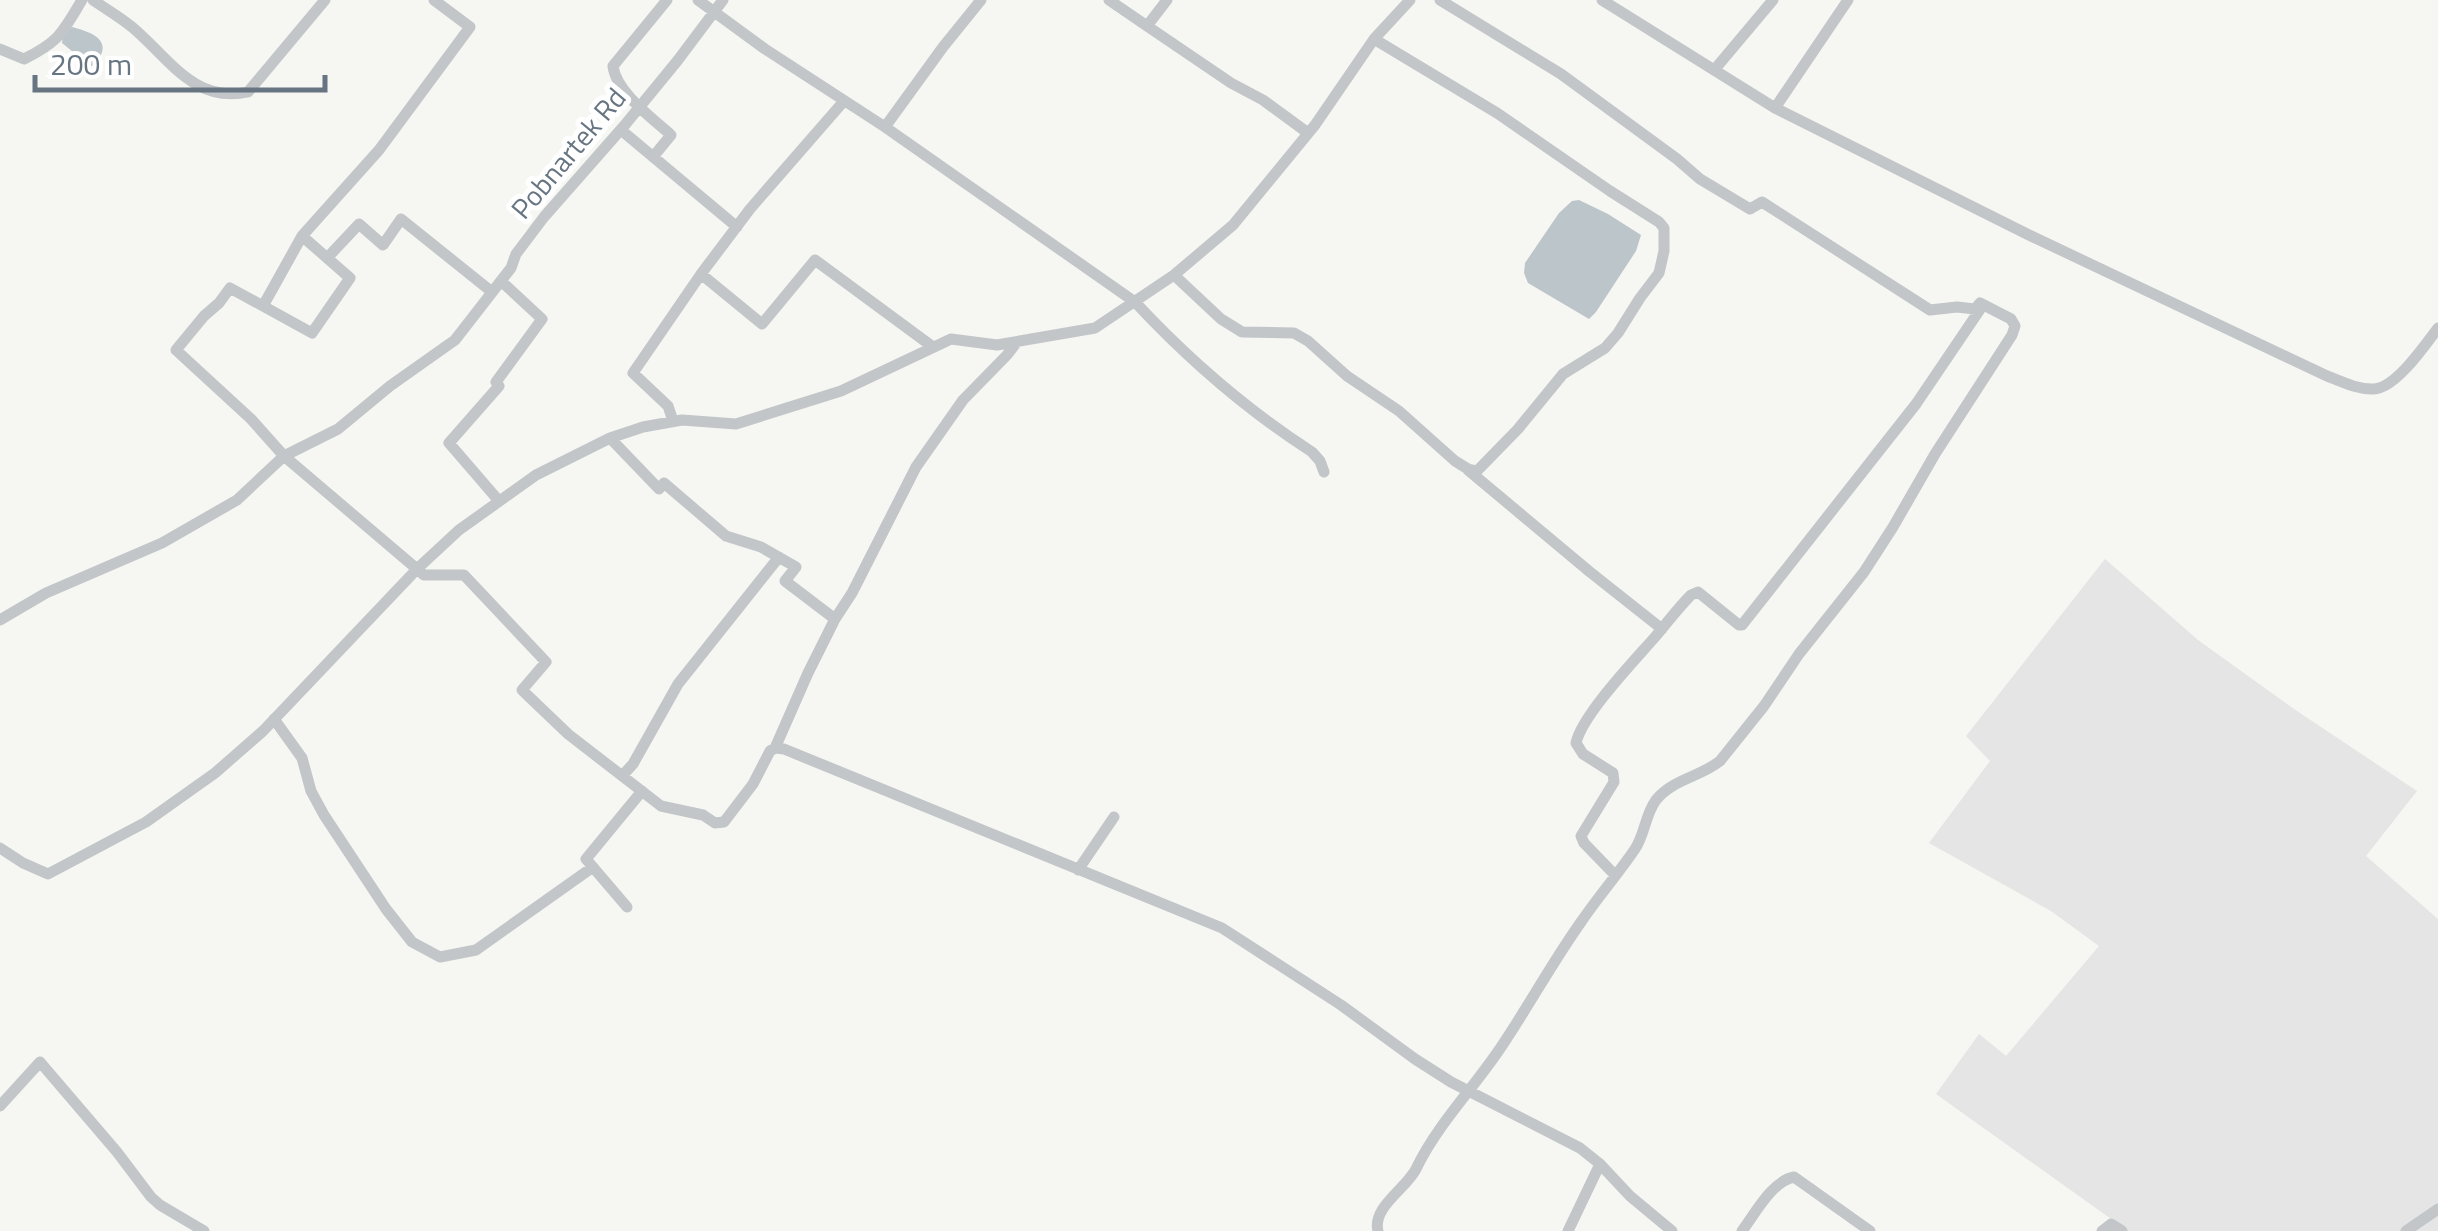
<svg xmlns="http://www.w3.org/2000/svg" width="2438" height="1231" font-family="'Titillium Web',sans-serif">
<rect width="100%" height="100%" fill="#f6f6f3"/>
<!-- built -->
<path fill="#e4e5e4" d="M2105,559L2198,640L2294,709L2417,791L2366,856L2438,919V1231H2128L1936,1094L1979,1034L2006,1056L2099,946L2051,911L1929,843L1990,761L1966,736Z"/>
<!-- water -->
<path fill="#bcc5ca" d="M72,27C83,30 107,36 102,52C101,57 96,61 92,66L84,68L78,65L73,52L62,43L63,36Z
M1579,200L1608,214L1641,235L1636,251L1596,312L1589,319L1528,283L1524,273L1525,263L1559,213L1572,201Z"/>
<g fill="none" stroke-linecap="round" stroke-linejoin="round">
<!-- minor -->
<path stroke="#c2c6c9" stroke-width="11" d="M93,0C106,9 120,17 132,27C168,57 194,104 248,92L325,0
M698,0L765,49L885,127L1135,302C1188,359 1247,410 1312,452L1320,461L1324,472
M723,0L678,60L624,126L544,217L516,254L511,268L455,340L390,386L338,429L284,456L424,575H464L546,662L522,690L568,734L661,806L703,815L715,823L724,822L753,784L770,751L775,748L784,749L1222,928L1341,1005L1415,1059L1451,1082L1580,1148L1600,1164L1630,1196L1672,1231
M1109,0L1147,26
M1167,0L1147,26L1231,83L1263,100L1308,133
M1602,0L1775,108L2029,235L2327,376C2341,381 2358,390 2374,389C2396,388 2425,345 2438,328
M0,49L24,59C60,41 62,33 82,0
M1715,69L1773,0
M1775,108L1848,0
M885,127L943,47L981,0
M621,130L737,227
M653,157L671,135C652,118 616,92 613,66L667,0
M328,257L359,224L383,245L401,219L492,292
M701,274L750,209L844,101
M1174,275L1221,319L1242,332L1294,333L1308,341L1347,376L1399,411L1455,461L1468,469L1477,471L1518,429L1563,374L1605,348L1618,333L1640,298L1659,273L1664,251V228L1659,222L1610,191L1497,113L1374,39
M263,306L312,333L350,278L302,236
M673,421L668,406L633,373L701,274L762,324L815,260L933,347
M610,438L659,489L664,483L726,536L761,547L796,567L785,581L835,619L852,593L916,467L963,400L1007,355L1017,342
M1468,470L1590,572L1662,629
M499,501L449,443L499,386L496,382L542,319L501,281
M0,620L46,593L162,543L237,500L284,456L251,419L176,350L204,316L219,303L230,288L263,306L302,236L379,150L470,27L434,0
M274,719L302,758L311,791L324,815L386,909L412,942L440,957L476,950L593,867
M775,748L808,673L835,619
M622,776L633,764L678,684L779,557
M0,848L23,863L48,874L146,822L215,773L263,731L418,568L459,530L536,475L610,438L643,427L682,420L736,424L841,391L951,339L997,345L1095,328L1174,275L1233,225L1315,125L1374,39L1410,0
M1078,870L1114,817
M1615,875L1584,843L1581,836L1614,782L1613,773L1583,754L1576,743C1582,715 1635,660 1655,637C1667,623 1678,608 1691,595L1698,592L1739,625H1742L1916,404L1981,308
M627,907L586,859L642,791
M0,1106L40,1062L117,1152L151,1197L160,1205L204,1231
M1378,1231C1372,1207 1406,1189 1416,1169C1439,1121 1479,1083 1507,1038C1532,1000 1554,960 1581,922C1598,897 1618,874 1635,849C1645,834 1645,815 1656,800C1673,779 1700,777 1720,761L1764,706L1799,654L1864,572L1893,527L1935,454L2012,335L2015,326L2011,319L1980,303L1975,309L1957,307L1930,310L1762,202L1750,209L1700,179L1677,159L1561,74L1440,0
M1568,1231L1600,1164
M1742,1231C1755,1214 1772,1181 1794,1177L1870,1231
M2102,1231L2111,1224L2122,1231
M2406,1231L2438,1209"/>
</g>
<g text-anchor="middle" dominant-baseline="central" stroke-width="10" stroke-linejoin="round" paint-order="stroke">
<!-- street labels -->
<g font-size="28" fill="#677582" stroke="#fff">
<text transform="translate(568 153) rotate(-50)">Pobnartek Rd</text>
</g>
</g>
<!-- scale -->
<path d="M35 75v15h290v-15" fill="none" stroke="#677582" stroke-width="5"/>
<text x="50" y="75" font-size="30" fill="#677582" stroke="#ffffff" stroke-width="8" paint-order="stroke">200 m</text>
</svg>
